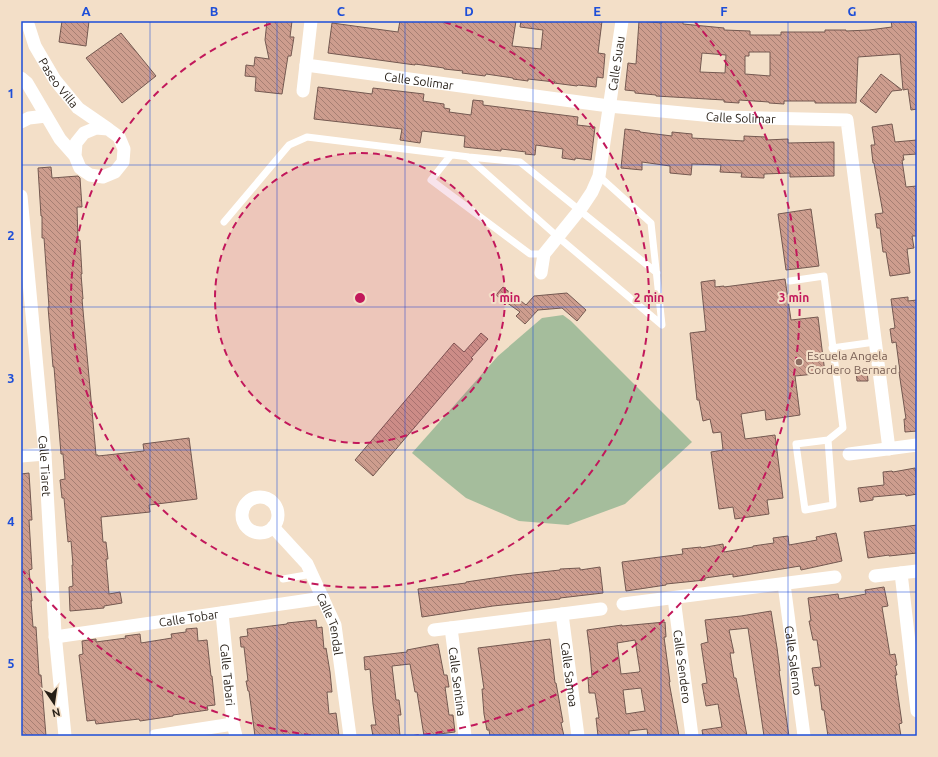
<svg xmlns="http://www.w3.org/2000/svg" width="938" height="757" font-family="Ubuntu,sans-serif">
<defs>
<pattern id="building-back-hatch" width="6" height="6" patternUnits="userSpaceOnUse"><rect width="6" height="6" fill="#cd9d8e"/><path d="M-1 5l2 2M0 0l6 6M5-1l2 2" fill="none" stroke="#a67f73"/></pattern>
</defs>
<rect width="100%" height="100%" fill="#f3dfc8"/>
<!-- green -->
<path fill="#a5bd9c" d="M563,315L571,321L692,442L625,504L568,525L519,521L466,498L439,476L412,453L498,356L542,318Z"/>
<!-- building -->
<path fill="url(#building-back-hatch)" stroke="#745951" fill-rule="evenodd" d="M62,21H89L86,46L59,42Z
M267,21H292L290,37H294L291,56H288L282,94L255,91L256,77L245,76L246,65L254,66L255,57L269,59L265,40Z
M400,21H516L512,46L541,49L543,30L520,27L521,21H602L598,53L605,54L603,78L597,77L596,87L578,85L577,86L554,83L555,82L528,79V81L513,79V78L486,74L485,76L462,73L463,71L444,69V68L415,64V65L328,53L332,23L398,32Z
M639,21L662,23V21L683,22V24L724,28V30L750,31V35H781V32H825V30H846V31L869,30L892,27L891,21H917V109L911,110L908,89L903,90L900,54L858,57L856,103H815V101H784V104L769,103V102L739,100V103L724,102V100L656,96V95L635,93V91L625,90L628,63L636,64ZM749,52H770V76L745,74V56H749ZM702,53L726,55L725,73L700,72Z
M121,33L156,76L122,103L86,58Z
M881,74L902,90L892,91L876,113L860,101Z
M318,87L372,94L373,88L424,94L423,101L444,104V108L450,109L449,112L471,115L473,100L483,101V105L578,117L577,125L595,127L591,160L575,158V160L562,158L563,149L536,145L535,155L525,154L526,152L501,149V151L464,147L465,136L422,131L420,143L400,140L402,129L314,119Z
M892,124L895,142L917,140V154L903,155L904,160H902L906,187L917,186V236H912L914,248L907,249L910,273L890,276L886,252H883L880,228H877L875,214L883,213L874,163H873L871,145H875L872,127Z
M625,129L640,131V132L672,136V132L692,134V138L744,141V136L766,137V140L788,139V143L834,142V176L790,177V173L764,174V178L741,177L742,173L720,172L721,165L692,164L691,175L670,173V166L642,162V170L621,168Z
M51,167L52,178L78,176L80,178L82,207H77L78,240H80L82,274H81L83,299H82L96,455H98V456L144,451L143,444L189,438L197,499L149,505L150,512L101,517L103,542H106L108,559H106L109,594L120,592L122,603L104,606V608L70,611L69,587L73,586L72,565H73L71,541L68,542L64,498H62L60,480L65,479L63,454H61L54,367H53L48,307H49L44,238H42V216H41L38,168Z
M811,209L819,266L786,270L778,214Z
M785,279L791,320L818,317L825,373L795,376L800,415L766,420L765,410L741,414L745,439L775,435L783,498L767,500L769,514L735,519L733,507L719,509L711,452L723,450L721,432L713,433L710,419L703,421L699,400H697L690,333L706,331L701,282L715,280V287L724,286V287Z
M503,287L526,305L534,296L567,293L586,310L577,321L562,308L538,310L525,324L516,316L520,312L496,295Z
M908,297V301L917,300V431L905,432L904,419H906L899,372H900L896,342L892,343L890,329L895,328L891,299Z
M481,333L488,339L471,358L473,359L373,476L355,460L454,343L464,352Z
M856,370H867L868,381H857Z
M915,468L917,482V494L906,496L905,494L873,497V500L860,502L858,488L884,485L883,472L892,471L893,472Z
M29,473L32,520H29L32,569L29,570L32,601H31L33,627H36L39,675H41L46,736H21V474Z
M917,525V553L889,556V555L868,558L864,532Z
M836,533L842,561L801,570L800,566L733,577V574L705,578V580L666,584V585L626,591L622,562L683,554L682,549L701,547V548L723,544L724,552L753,547V546L774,543L773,538L788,536L789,545L817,540L816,537Z
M600,567L603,593L560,598V599L493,606L422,617L418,589L466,583V582L514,575L560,570V569L580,568V570Z
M884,587L888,606L882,607L890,655L895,654L897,665L895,666L897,675H895L902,723L899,724L901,736H828L824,710H822L819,685L815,686L812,668L821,667L817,640H813L809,621H811L808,598L838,594L839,599L866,594L865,590Z
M771,611L777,648L780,671H779L789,736H764L748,628L729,630L734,653H730L734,678H736L747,736H703L702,730L722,727L718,704L706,706L702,684L707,683L701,644L708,642L705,620L741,616Z
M316,620L317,628L322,627L324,649L326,648L330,672L332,692H327L329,714L336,713L339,736H255L249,691H248L246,681H248L244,647H241L240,637L248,636L247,629L287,624V623Z
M665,622L666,637H664L670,682H669L679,736H648L647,729L629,731V736H598L596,718H599L595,693H589L588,678L592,677L590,653L587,630L622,625V626ZM635,640L640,671L639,672L621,674L617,643ZM641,688L645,711L626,714L623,690Z
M197,628L198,641L207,640L211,676H212L215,705L207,706L208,710L173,715V716L140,721L139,719L96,724L95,720L87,721L79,655L83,654L82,641L96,639V642L126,638L125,636L140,634L141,643L172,638L171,634L186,632V629Z
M550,639L555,683H556L563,722L561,723L564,736H490L489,730H487L484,714L482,689H484L478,648Z
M438,644L444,675H447L449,687H445L449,715H453L455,732L424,736L417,692H415L410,664L392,666L396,700H399L401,715H398L400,736H373L371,725H376L373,704L370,669L365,670L364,657L407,652V650Z"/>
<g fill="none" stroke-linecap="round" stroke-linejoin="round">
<!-- service -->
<path stroke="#fff" stroke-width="7" d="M451,155L431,180L530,254H544
M469,158L558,237L662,325L651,223L599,176
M224,222L289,145L307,137L469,157L520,162L657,273
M790,281L824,276L843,428L828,440L796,444L805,510L833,505L828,440
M832,348L875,342
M283,579L312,574"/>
<!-- minor -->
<g stroke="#fff" stroke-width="13">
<path id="s1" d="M27,21L35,46L55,80L78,108L107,128"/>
<path id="s2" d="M306,65L609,106L724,117L847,120L889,449"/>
<path d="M21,78L27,83L60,139L75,156L80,168L90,175L103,177L115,172L123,162L124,149L119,137L108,129L96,128L84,133L76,143L75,156"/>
<path d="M303,91L311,21"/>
<path d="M21,122L29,118L46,116"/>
<path id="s3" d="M21,196L45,454L55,633L65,736"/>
<path id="s4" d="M541,273L544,254L582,207L592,192L599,176L622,21"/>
<path d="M849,454L917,445"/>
<path d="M21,456L45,454"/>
<circle cx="260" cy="515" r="18"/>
<path id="s5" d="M273,527L307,564L335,625L350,736"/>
<path d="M901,573L917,711"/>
<path d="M875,576L917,571"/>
<path id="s6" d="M784,584L804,736"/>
<path id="s7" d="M674,598L692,736"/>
<path d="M623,604L835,577"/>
<path id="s8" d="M222,613L233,724L236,736"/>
<path id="s9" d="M562,614L578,736"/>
<path id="s10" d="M451,628L465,736"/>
<path d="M434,630L601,609"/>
<path id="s11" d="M55,637L323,598"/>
<path d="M155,736L233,724"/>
</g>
</g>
<!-- grid -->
<path fill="none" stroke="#1d4ed8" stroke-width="1" stroke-opacity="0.55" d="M150,21V736M277,21V736M405,21V736M533,21V736M661,21V736M788,21V736M21,165H917M21,307H917M21,450H917M21,592H917"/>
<!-- distance rings -->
<circle cx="360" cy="298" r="145" fill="#c2185b" fill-opacity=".12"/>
<g fill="none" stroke="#c2185b" stroke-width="2" stroke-dasharray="7 5">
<circle cx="360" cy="298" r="145"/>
<path d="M444 22A289 289 0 1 1 276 22"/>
<path d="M695 22A434 434 0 1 1 23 571"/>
</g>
<!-- markers -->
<circle fill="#8d6e63" stroke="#f3dfc8" stroke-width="1.5" cx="799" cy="362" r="4"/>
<g text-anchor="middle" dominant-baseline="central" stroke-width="4" stroke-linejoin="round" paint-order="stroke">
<!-- street labels -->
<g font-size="12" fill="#261e16" stroke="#f3dfc8">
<text stroke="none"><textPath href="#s4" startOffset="229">Calle Suau</textPath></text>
<text stroke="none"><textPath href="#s2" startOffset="114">Calle Solimar</textPath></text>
<text stroke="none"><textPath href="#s1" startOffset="70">Paseo Villa</textPath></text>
<text stroke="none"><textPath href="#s2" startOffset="438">Calle Solimar</textPath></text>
<text stroke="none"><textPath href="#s3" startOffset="271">Calle Tiaret</textPath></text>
<text stroke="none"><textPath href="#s11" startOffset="135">Calle Tobar</textPath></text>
<text stroke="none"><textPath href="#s5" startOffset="115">Calle Tendal</textPath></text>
<text stroke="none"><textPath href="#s6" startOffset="77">Calle Salerno</textPath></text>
<text stroke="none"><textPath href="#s7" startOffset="69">Calle Sendero</textPath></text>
<text stroke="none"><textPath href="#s8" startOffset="62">Calle Tabari</textPath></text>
<text stroke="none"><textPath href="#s9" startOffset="61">Calle Samoa</textPath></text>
<text stroke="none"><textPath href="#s10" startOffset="54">Calle Sentina</textPath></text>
</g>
<!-- education labels -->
<g font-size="12" fill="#785e54" stroke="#f3dfc8" text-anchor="start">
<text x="807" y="355">Escuela Angela<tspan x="807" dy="14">Cordero Bernard</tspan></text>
</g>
</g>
<circle cx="360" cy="298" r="6" fill="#c2185b" stroke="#f3dfc8" stroke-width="2"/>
<g font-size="12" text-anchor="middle" font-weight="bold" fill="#c2185b" stroke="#f3dfc8" stroke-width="4" stroke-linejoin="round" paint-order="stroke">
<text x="505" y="302">1 min</text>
<text x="649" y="302">2 min</text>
<text x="794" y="302">3 min</text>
</g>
<!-- border -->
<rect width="938" height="757" fill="none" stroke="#f3dfc8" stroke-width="44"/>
<!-- north arrow -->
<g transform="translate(54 703) rotate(167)" stroke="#f3dfc8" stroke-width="3" paint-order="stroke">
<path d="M0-3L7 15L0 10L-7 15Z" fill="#261e16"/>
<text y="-6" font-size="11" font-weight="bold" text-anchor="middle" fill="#261e16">N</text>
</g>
<rect x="22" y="22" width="894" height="713" fill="none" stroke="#1d4ed8" stroke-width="1.5"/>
<g font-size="13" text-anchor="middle" font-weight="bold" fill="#1d4ed8">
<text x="86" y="16">A</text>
<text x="214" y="16">B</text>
<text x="341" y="16">C</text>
<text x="469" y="16">D</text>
<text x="597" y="16">E</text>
<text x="724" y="16">F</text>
<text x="852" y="16">G</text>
<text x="11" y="98">1</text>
<text x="11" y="240">2</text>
<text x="11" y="383">3</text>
<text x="11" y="526">4</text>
<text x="11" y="668">5</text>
</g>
</svg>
